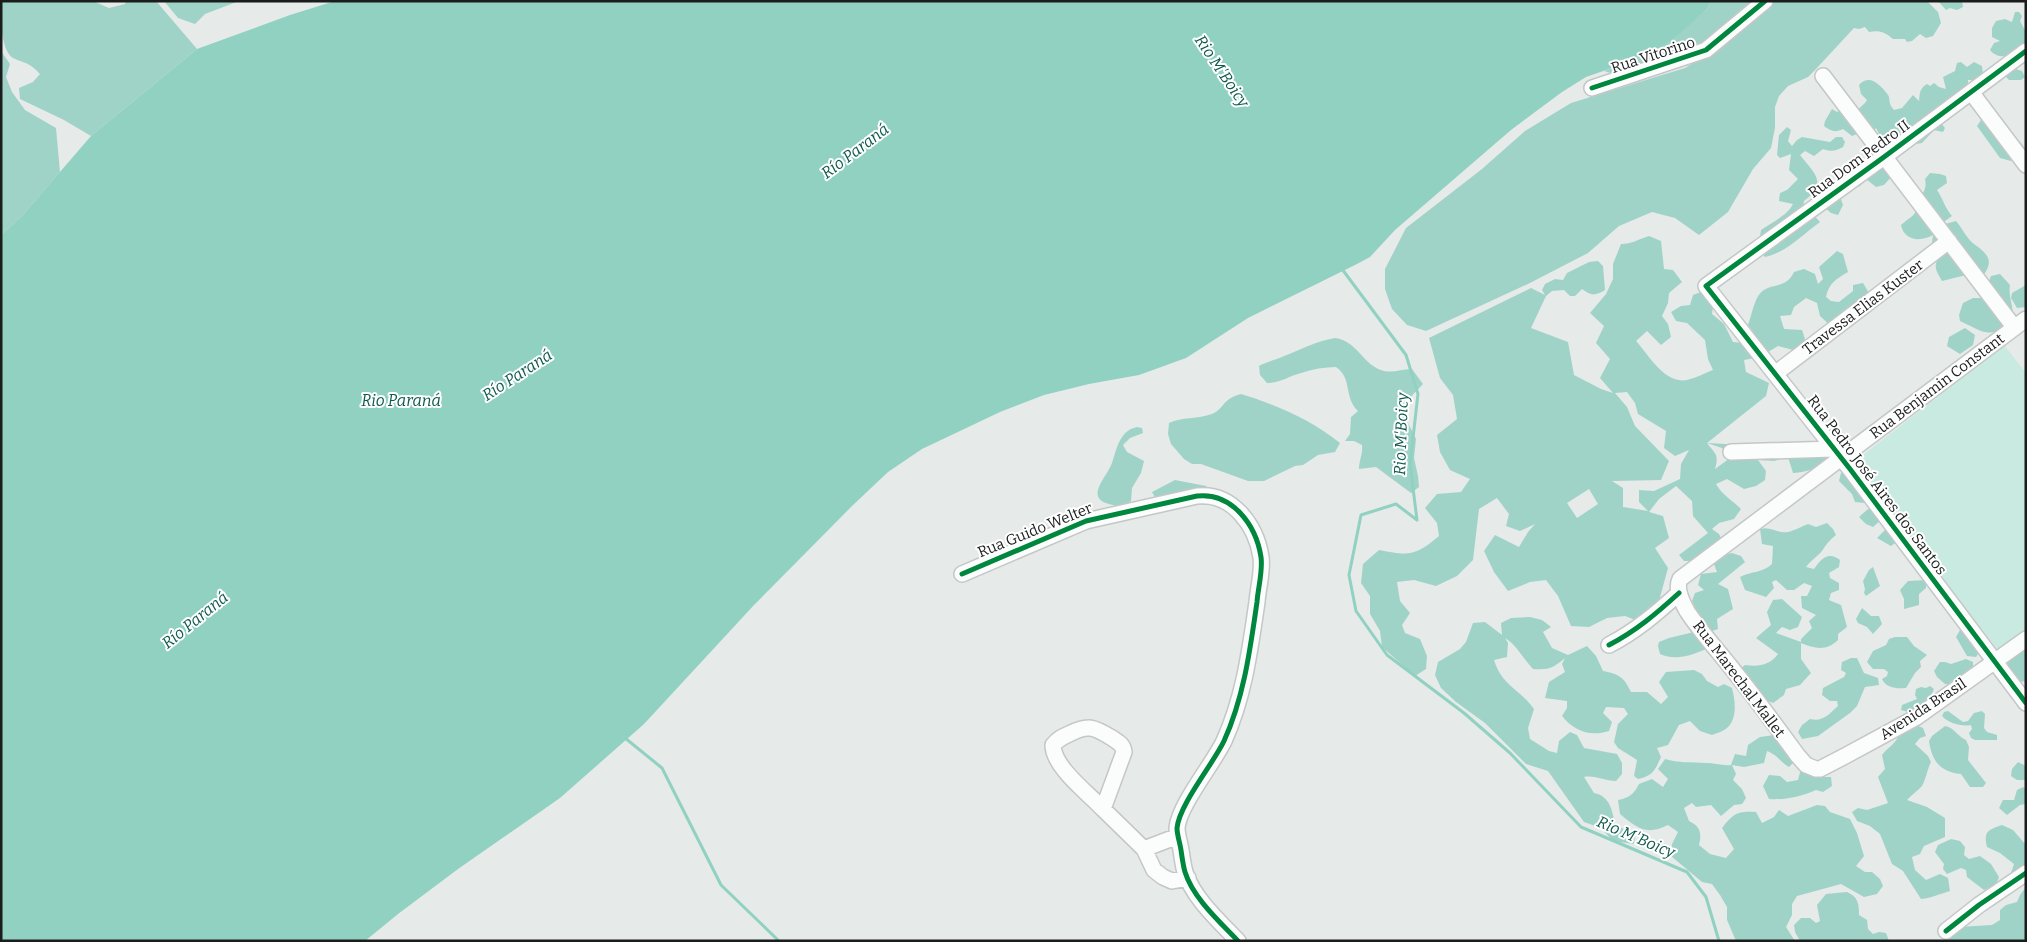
<svg xmlns="http://www.w3.org/2000/svg" width="2027" height="942" font-family="Bitter,serif">
<rect width="100%" height="100%" fill="#e6eae9"/>
<!-- green -->
<path fill="#c8eae1" d="M2004,345L2026,373V630L1999,651L1853,463Z"/>
<!-- forest -->
<path fill="#a0d3c7" fill-rule="evenodd" d="M1,1H93L109,8L125,4L126,1H156L197,49L91,136L64,120L20,99L19,88L33,82L40,74C29,62 26,64 13,58C0,49 1,17 1,1Z
M164,1H239L205,14L195,24L178,18Z
M1712,1H1758L1704,46L1614,74L1604,71L1652,54L1706,10Z
M1774,1H1927L1938,12L1941,23L1933,36L1926,38L1920,34L1912,41L1907,42L1905,39H1893C1885,32 1879,30 1869,32L1865,27L1859,29L1854,28L1815,70L1808,77L1788,86L1779,96L1775,107V128L1771,148L1753,169L1728,212L1699,235L1675,218L1652,212L1619,226L1588,253L1530,283L1426,331L1407,325L1392,309L1385,289V269L1406,228L1482,169L1525,131L1571,103L1685,68L1718,48Z
M1938,1H1962L1963,7L1957,10L1950,8L1946,10Z
M2015,12H2019L2022,16L2020,21L2026,32V48C2014,54 2000,62 1990,50L1994,43L2000,41L1992,37V28L1996,21L2005,19L2012,22Z
M1,51L10,64L6,77L12,92L25,110L56,128L60,172L22,216L1,235Z
M1961,62L1967,67L1974,62L1982,66L1983,75L1975,80H1968V87L1962,93L1957,92L1953,95L1952,105L1940,122L1945,128L1943,132L1934,130L1922,143L1916,144L1898,138L1884,136L1879,134L1876,128L1872,135L1857,134L1852,136L1843,129C1835,133 1831,131 1824,126L1825,121L1832,109L1837,112L1841,109L1851,116L1865,103L1867,100L1861,94L1859,85C1869,73 1881,85 1888,95C1890,98 1889,101 1890,103C1890,106 1893,108 1894,110L1902,108L1913,95L1919,101C1920,93 1919,89 1927,84L1930,86L1934,83L1939,87L1946,89L1943,77L1955,71L1957,63Z
M2013,68L2022,71L2025,77L2021,80H2009L2005,76H2000Z
M1988,119L2003,144L2018,140L2022,144L2025,149L2011,161L2000,158L1977,126L1981,120Z
M1787,127L1791,130L1788,141L1792,146L1797,140L1802,137L1830,142L1836,137H1842L1845,142L1843,147C1836,151 1831,152 1823,149L1814,156L1805,151L1800,155C1814,173 1829,183 1804,201L1803,208L1810,211L1820,222C1802,235 1787,252 1765,257L1758,248L1761,230C1772,222 1787,216 1793,204L1779,201L1780,193L1787,190L1798,179L1789,170L1791,154L1780,158L1777,155L1779,135Z
M1877,156L1892,176L1884,185L1876,187L1866,179L1860,186L1844,192L1841,199L1843,205L1838,215L1831,213L1820,203C1825,196 1830,187 1837,181C1843,176 1852,175 1858,169C1865,163 1868,159 1877,156Z
M1930,173L1940,174L1946,176L1947,183L1937,190C1943,199 1945,208 1952,216L1938,226L1956,221C1962,228 1967,239 1974,244C1988,254 1995,261 1982,277L1966,275L1942,281C1936,271 1932,265 1941,255L1931,249L1933,235C1921,242 1904,241 1901,225C1912,215 1918,216 1917,200C1924,193 1927,188 1925,179Z
M1649,236L1661,241L1664,269L1673,270L1682,282L1669,293L1668,303L1662,316L1668,324L1671,337L1661,345L1647,331L1636,341C1649,355 1664,384 1687,380C1696,378 1705,373 1713,370L1708,359L1705,340L1687,323L1676,321L1671,312L1681,306L1690,305L1693,295L1706,290L1714,300L1712,314L1724,324L1733,342L1743,343L1755,358L1744,360L1746,372L1769,383L1766,396L1707,443L1801,448L1830,454C1820,468 1809,472 1793,473L1788,457L1774,461L1758,460L1766,471L1765,480L1756,486L1744,489L1727,479L1716,484C1722,495 1732,500 1741,509L1734,519L1719,523L1712,529L1719,534L1722,540L1694,561H1684L1679,555L1708,533L1693,516L1692,501L1676,486L1659,499L1649,512L1663,516L1669,538L1655,548L1668,568L1659,601L1638,621L1625,616L1607,618L1589,627L1571,626L1558,596L1546,580L1530,582L1508,591L1494,572L1484,551L1495,535L1519,547L1528,532L1535,524L1520,531L1506,526L1509,514L1497,498L1479,509L1473,560L1457,576L1436,586L1414,580L1397,582L1400,601L1410,613L1402,625L1405,633L1420,639L1427,656L1426,669L1415,676L1382,647L1380,631L1370,614V596L1361,583L1363,564L1379,550C1410,556 1415,556 1439,536L1437,523L1425,508L1437,494L1461,492L1470,479L1450,470L1440,452L1437,435L1457,419L1453,395L1440,378L1429,338L1531,288L1545,295L1542,290L1545,284L1555,279L1563,280L1567,273L1589,262L1598,261L1603,266L1605,290C1595,296 1591,296 1582,289L1575,296H1570L1564,290L1552,291L1546,296L1531,328L1568,342L1574,375L1601,389L1613,393L1600,378L1610,359L1596,343L1604,326L1590,313L1606,294L1613,279V264L1621,244C1632,244 1639,239 1649,236ZM1627,392L1635,403L1638,414L1666,431L1664,448L1675,456L1689,450L1681,464L1680,479L1654,491L1639,490V502L1648,511L1623,507V488L1612,481L1661,480L1669,461L1635,426L1627,407L1615,393ZM1707,443L1737,453L1715,469C1719,454 1716,455 1707,443ZM1589,489L1598,504L1577,518L1567,503Z
M1837,251L1843,254L1848,272C1836,279 1829,283 1826,297L1831,301L1839,302L1853,291V285L1863,283L1869,293L1834,329L1820,316L1817,303L1806,298L1794,307L1791,315L1780,316L1784,329L1802,330L1805,339L1797,351L1778,346L1768,352C1760,344 1756,334 1748,325C1751,317 1753,306 1757,298C1766,280 1785,292 1794,272L1804,269L1815,274L1818,284L1823,279L1819,267Z
M2000,274L2010,285C2008,297 2014,307 2013,320C1989,340 1986,333 1960,321L1959,315L1963,303L1973,298H1983L1991,276Z
M2026,285V307L2017,308L2011,298L2012,293Z
M1965,328L1975,335L1973,345L1960,354L1947,346L1949,337Z
M1335,338C1358,341 1363,366 1384,371C1393,373 1402,369 1412,369L1423,384L1404,404L1403,413L1416,439L1414,458L1418,476L1419,487L1411,493L1376,467L1359,469C1359,460 1363,454 1362,445L1354,441H1345L1350,434L1351,417L1358,411C1343,396 1353,379 1336,367C1325,367 1312,369 1301,373C1289,376 1281,383 1267,383L1260,375L1259,366C1267,362 1274,360 1282,357C1300,350 1316,341 1335,338Z
M1241,394C1277,405 1310,419 1340,443L1335,452L1318,455L1303,465L1295,466L1264,481H1248L1201,464H1192L1184,459L1171,444L1168,434L1169,423C1182,417 1198,419 1212,414C1224,409 1222,399 1241,394Z
M1137,427L1142,428L1143,433L1130,438L1123,445L1127,452L1144,461L1141,473L1132,488L1131,501C1125,506 1120,507 1113,505C1082,499 1106,479 1112,463C1117,449 1119,431 1137,427Z
M1841,473H1844L1863,494L1865,503L1855,502L1852,494L1839,481Z
M1175,480L1206,486L1214,493L1209,504L1205,505L1201,504L1195,497L1157,501L1152,492Z
M1868,509L1871,510L1881,520L1873,527L1866,524L1859,517Z
M1827,523L1833,529L1836,535C1830,540 1828,542 1824,548C1820,555 1811,560 1806,567L1814,569C1821,558 1829,551 1840,560L1839,567L1829,573L1830,578L1839,583V590L1831,593L1829,600L1841,605L1847,627L1838,634V640C1827,651 1815,649 1801,643V659L1811,673L1800,685L1786,689L1784,695L1773,703L1756,696L1740,669L1745,665C1759,667 1770,665 1778,654L1756,638L1771,625L1767,612L1773,600L1782,599L1802,617L1798,627L1790,630L1782,627L1776,633L1801,642V639L1812,628L1809,621L1816,615L1802,608L1801,596H1807L1812,586L1804,583L1794,590H1787L1776,580L1772,582L1774,588L1766,597L1745,590L1740,577C1752,571 1762,573 1772,564L1773,546L1762,544L1760,529C1771,526 1777,534 1788,532C1794,531 1802,526 1808,524L1816,527Z
M1889,529L1898,541L1891,546L1877,538L1885,530Z
M1732,553L1741,556L1745,562L1718,584L1728,589L1733,609L1717,619L1718,629L1709,632L1700,627V617L1692,601L1695,593L1704,590L1698,585L1701,574L1717,572L1714,564L1724,555Z
M1873,567L1880,586L1866,596L1864,593L1865,589L1863,581L1869,570Z
M1926,580V588L1919,594V605L1904,609V599L1900,590L1908,581Z
M1862,608L1871,616H1879L1882,624L1873,634L1867,627L1858,623L1856,619Z
M1530,617L1542,620L1551,627L1543,632L1552,648L1568,655L1587,646L1596,656L1603,671C1619,674 1624,677 1631,692H1647L1661,704L1668,697L1659,682L1666,672L1694,670L1702,674L1707,681L1718,687L1724,684L1732,688C1735,700 1738,718 1727,728C1724,731 1717,733 1712,735L1700,731L1690,721L1679,725L1668,745L1657,748L1661,757C1655,770 1653,776 1638,779L1634,776L1637,760L1618,748L1614,742L1618,724L1628,714L1624,708L1606,707L1603,713L1612,722L1609,731C1590,737 1574,731 1562,716L1567,708V701L1545,698L1549,682L1565,672L1562,664L1565,658C1553,668 1550,670 1533,669C1523,659 1517,645 1505,638L1508,643L1507,657L1494,660C1502,686 1519,688 1534,709L1528,728L1530,739L1549,751L1557,753L1559,741L1570,732L1577,735L1584,748L1617,754L1622,763V774L1616,781C1604,781 1596,775 1584,777L1594,793C1610,796 1612,810 1615,824L1635,836L1634,844L1613,841L1601,828L1584,822L1548,771L1526,764L1485,723L1456,702L1441,688L1435,675L1438,662L1460,649L1466,642L1473,623L1485,622L1502,635L1501,623L1511,618Z
M1960,630L1967,633L1981,649L1976,657L1967,656L1956,637Z
M1694,632L1712,646C1696,654 1677,662 1660,654L1658,646L1659,642L1669,638Z
M1895,637H1907L1914,646L1927,655L1920,661L1921,667L1915,673L1906,688C1897,689 1886,688 1882,679L1887,676L1888,672L1884,669H1873L1867,662L1873,651L1886,645L1889,639Z
M2026,641V681L2020,682L2010,677L2007,664Z
M1851,658H1857L1864,673L1878,678L1879,685L1865,687L1857,706L1850,713L1818,736L1802,739L1798,732L1802,725L1810,719C1823,722 1828,715 1838,706L1837,701H1830L1822,695L1823,688L1844,677L1846,673L1841,670L1842,662Z
M1966,659L1973,662V669L1958,685L1945,684L1937,677L1934,671L1940,662H1945L1951,664Z
M1930,686L1934,689C1930,701 1918,706 1908,712L1901,710L1902,705L1917,699L1915,695L1916,689L1921,687L1926,688Z
M1948,711L1963,722L1968,721L1974,713L1982,711L1985,714L1984,728L1987,732L1997,735V740H1975L1971,738L1969,733L1972,729L1971,725C1962,727 1948,723 1942,716L1944,712Z
M1916,725L1923,728L1926,736L1920,738L1915,744L1928,756L1931,762C1927,770 1926,779 1922,786C1918,791 1911,795 1907,800L1927,807L1945,818V837L1924,846L1920,854L1912,857L1915,870L1926,880L1940,874L1948,878L1950,891C1939,894 1932,898 1921,899L1903,871L1892,864L1880,834L1870,826L1857,821L1852,812L1858,808L1867,810L1888,803L1878,777L1885,769L1882,755C1888,747 1896,744 1899,734Z
M1945,726C1955,728 1958,737 1966,740L1969,747L1968,760L1986,783L1983,787H1970L1961,774C1941,772 1932,762 1929,741L1932,736Z
M1775,735L1794,762L1789,767C1779,761 1779,756 1767,751L1764,763L1744,767L1732,765L1736,774L1733,780L1742,789L1746,798L1742,804L1734,805L1721,816L1711,805L1696,807L1692,803L1684,808L1689,821C1700,826 1702,833 1699,845L1710,854L1726,858L1734,849L1722,828C1734,813 1737,811 1756,812L1762,823L1774,817L1779,810L1788,816L1817,805L1825,806L1830,812L1850,819L1857,833L1864,856L1856,866L1865,872H1872L1880,879L1883,886L1877,894L1864,897L1841,884L1797,896L1792,904V915L1786,927L1795,941H1736L1727,920V907L1720,895L1712,884L1702,882L1671,856L1672,844L1678,832L1668,825C1646,836 1637,828 1620,814L1618,800C1629,798 1634,794 1639,784L1652,779L1663,787L1668,779L1658,769L1665,759C1678,763 1692,762 1706,763C1715,763 1722,766 1731,765L1735,754L1746,756L1748,745L1760,737Z
M2018,762L2026,766V780H2017L2011,776L2012,769Z
M1801,769L1816,772L1820,777H1831L1832,786L1823,792L1816,790C1800,797 1786,800 1769,799L1763,786L1769,775L1780,776L1787,782L1798,780Z
M2023,787L2026,789V804L2020,805L2007,815L1999,808L2003,800H2014L2017,790Z
M2002,825L2013,830L2026,845V876L2011,873L2014,864L2000,853L1987,847C1983,830 1989,830 2002,825Z
M1951,839L1960,841L1965,847L1964,855L1969,859L1980,856L1991,864L1999,877L1996,885L1984,890L1967,877L1966,870L1961,868L1947,874L1943,869L1944,864L1935,852L1938,845Z
M2026,887V941H1949L1950,935L1958,927L1992,925L2000,920V910L2006,905L2017,902L2020,895Z
M1847,892C1858,897 1859,903 1859,915L1867,920L1868,929L1873,934L1879,932L1886,933L1889,941H1800L1795,932L1794,925L1801,918H1810L1816,923L1820,921L1817,905L1826,894Z"/>
<!-- water -->
<path fill="#91d1c2" d="M335,1H1712L1706,10L1678,35L1652,54L1586,77L1562,92L1511,130L1395,230L1370,257L1357,264L1248,318L1186,358L1139,375L1089,384L1044,395L1000,412L922,449L888,472L852,506L754,605L644,724L560,798L458,869L398,914L365,941H1V235L22,216L91,136L197,49L290,15Z"/>
<g fill="none" stroke-linecap="round" stroke-linejoin="round">
<!-- stream -->
<path stroke="#91d1c2" stroke-width="3" d="M1342,269L1406,355L1418,394L1410,464L1417,520L1396,504L1361,515L1349,575L1356,611L1387,655L1464,713L1510,753L1581,827L1687,872L1706,897L1719,941
M625,738L662,768L721,885L779,941"/>
<!-- minor casing -->
<g stroke="#c4c7c6" stroke-width="18">
<path id="minor" d="M2026,51L1884,157L1706,286L1850,469L2026,703
M1823,76L2014,327
M1592,88L1706,50L1765,1
M1971,92L2026,165
M2026,319L1680,579C1675,589 1682,602 1687,611C1702,634 1721,654 1737,675C1758,701 1778,729 1798,756L1806,765L1816,769H1820L1845,756L1917,717L2026,639
M1776,373L1949,241
M1731,452L1834,449
M962,574L1086,521L1197,496C1232,492 1256,525 1261,557C1263,571 1258,588 1257,602C1250,650 1244,697 1224,741C1213,764 1179,805 1177,828C1177,835 1180,843 1181,850C1182,857 1183,865 1185,872C1193,898 1220,922 1238,941
M1609,645C1636,631 1657,613 1679,593
M1103,809C1088,793 1053,767 1053,745C1058,739 1062,737 1069,734C1088,724 1094,727 1112,738C1118,742 1123,744 1124,752L1103,809L1144,849L1154,870L1163,877L1172,881L1188,878
M1144,849L1178,836
M1946,931L1979,905L2026,873"/>
</g>
<!-- minor -->
<use href="#minor" stroke="#fbfcfc" stroke-width="15"/>
<!-- cycleway casing -->
<g stroke="#fff" stroke-width="8">
<path id="cycleway" d="M2026,51L1884,157L1706,286L1850,469L2026,703
M1592,88L1706,50L1765,1
M962,574L1086,521L1197,496C1232,492 1256,525 1261,557C1263,571 1258,588 1257,602C1250,650 1244,697 1224,741C1213,764 1179,805 1177,828C1177,835 1180,843 1181,850C1182,857 1183,865 1185,872C1193,898 1220,922 1238,941
M1609,645C1636,631 1657,613 1679,593
M1946,931L1979,905L2026,873"/>
</g>
<!-- cycleway -->
<use href="#cycleway" stroke="#00873e" stroke-width="5"/>
</g>
<g text-anchor="middle" dominant-baseline="central" stroke-width="4" stroke-linejoin="round" paint-order="stroke">
<!-- street labels -->
<g font-size="15" fill="#1a1d1c" stroke="#fff">
<text transform="translate(1653 55) rotate(-18)">Rua Vitorino</text>
<text transform="translate(1859 159) rotate(-36)">Rua Dom Pedro II</text>
<text transform="translate(1863 307) rotate(-37)">Travessa Elias Kuster</text>
<text transform="translate(1937 386) rotate(-37)">Rua Benjamin Constant</text>
<text transform="translate(1877 485) rotate(53)">Rua Pedro José Aires dos Santos</text>
<text transform="translate(1035 530) rotate(-22)">Rua Guido Welter</text>
<text transform="translate(1739 679) rotate(53)">Rua Marechal Mallet</text>
<text transform="translate(1923 709) rotate(-33)">Avenida Brasil</text>
</g>
<!-- water labels -->
<g font-size="16" font-style="italic" fill="#0f5a4c" stroke="#fff">
<text transform="translate(1222 71) rotate(56)">Rio M'Boicy</text>
<text transform="translate(855 151) rotate(-37)">Río Paraná</text>
<text transform="translate(517 375) rotate(-33)">Río Paraná</text>
<text x="401" y="400">Rio Paraná</text>
<text transform="translate(1401 434) rotate(-88)">Rio M'Boicy</text>
<text transform="translate(195 620) rotate(-39)">Río Paraná</text>
<text transform="translate(1636 837) rotate(23)">Rio M'Boicy</text>
</g>
</g>
<!-- border -->
<rect width="2027" height="942" fill="none" stroke="#1a1d1c" stroke-width="5"/>
</svg>
